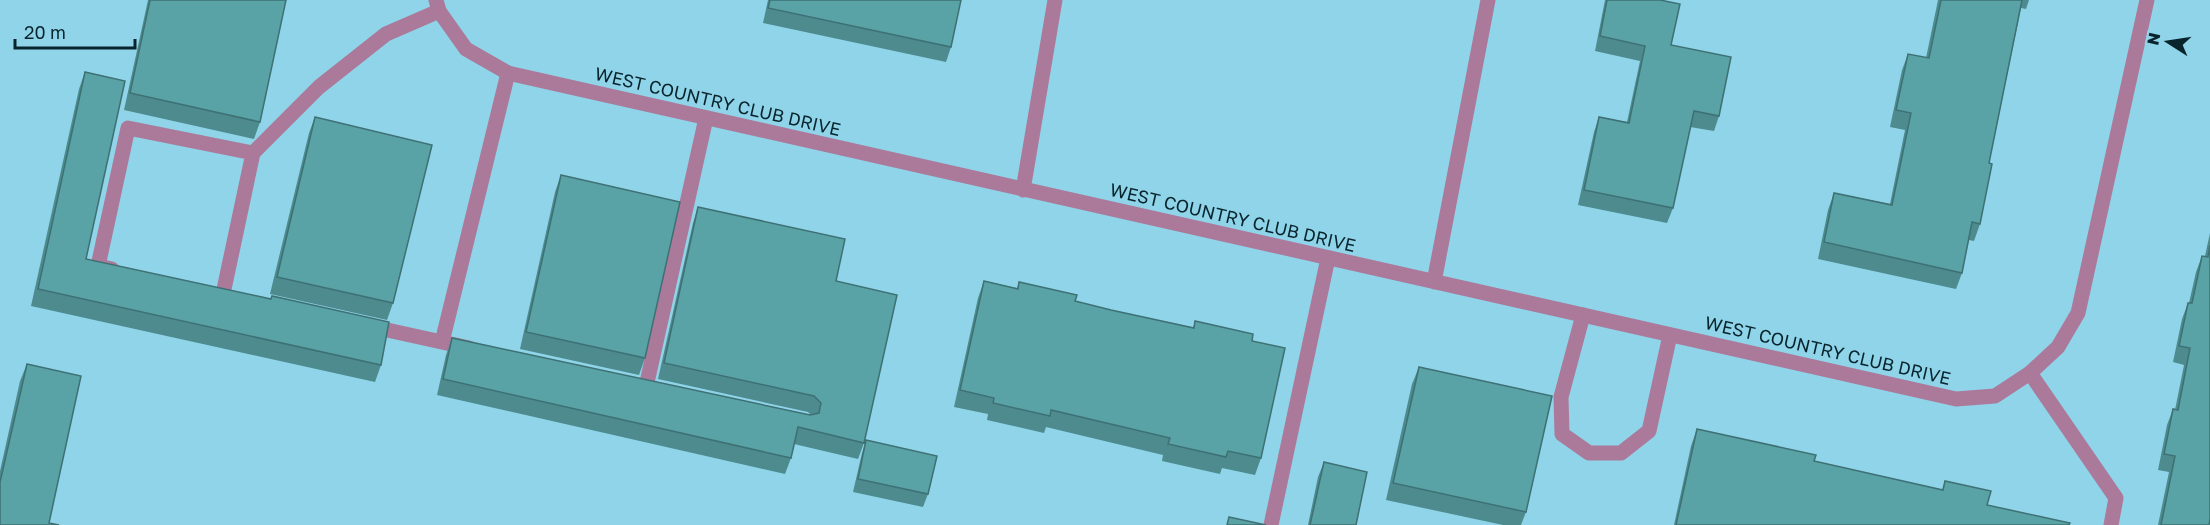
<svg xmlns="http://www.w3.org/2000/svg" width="2210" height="525" font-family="'Golos Text',sans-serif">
<rect width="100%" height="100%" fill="#90d4e9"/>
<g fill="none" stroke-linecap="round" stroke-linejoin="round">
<!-- service -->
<path stroke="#ab7a9b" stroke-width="15" d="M112,269L98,266L128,128L253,153L319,87L386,34L439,11
M223,294L253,153
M1583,315L1561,397L1562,434L1589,453H1621L1649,431L1670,335
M369,326L469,348
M442,342L508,73
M2030,373L2116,498L2111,525
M646,387L706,118
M1271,525L1328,258"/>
<!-- minor -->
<path stroke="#ab7a9b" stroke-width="15" d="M436,0L439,11L466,49L508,73L1956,399L1995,396L2030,373L2058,347L2078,313L2147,0
M1023,190L1055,0
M1434,282L1488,0"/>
</g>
<!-- wall -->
<path fill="#4d8b8f" d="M148,0H286L260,122L254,139L124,110Z
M768,0H961L951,47L946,62L763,23Z
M1605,0H1660L1671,45L1719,116L1714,131L1690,127L1673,208L1667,223L1578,205L1594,132L1599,117L1627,122L1640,61L1595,51Z
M1938,0H2029L2026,9L2021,8L1989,163L1980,224L1974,241L1969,240L1962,273L1956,289L1818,259L1828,210L1834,193L1890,204L1905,130L1890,127L1902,70L1908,54L1926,58Z
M85,72L86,259L271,299L381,365L375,382L31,306L79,89Z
M315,117L393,303L387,320L270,294L309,133Z
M561,175L645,358L639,375L520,349L555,192Z
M698,207L836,281L864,443L858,459L794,444L791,458L785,474L437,395L446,355L452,338L811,415L808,412L658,379L693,223Z
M2210,233V519L2209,525H2158L2169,472L2158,470L2167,425L2173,409L2175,410L2184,365L2173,362L2182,319L2188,303H2189L2196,272L2202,256H2205Z
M984,281L1017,288L1019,282L1075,301L1111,310L1193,328L1195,321L1252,341L1261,458L1255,475L1222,468L1220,474L1162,461L1163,455L1046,427L1044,433L987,420L988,414L954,407L978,298Z
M27,364L49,523L0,525V471L20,381Z
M1419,367L1526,512L1521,525H1503L1386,500L1412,384Z
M1697,429L1814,461L1942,490L1945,481L1987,505L2069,525H1674L1691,446Z
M866,440L928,494L923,507L853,492L862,453Z
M1324,462L1356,525H1308L1318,477Z"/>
<!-- building -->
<path fill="#59a2a6" stroke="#3e7174" stroke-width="1.5" d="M150,0H286L260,122L130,93Z
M770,0H961L951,47L768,8Z
M1607,0H1660L1680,4L1671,45L1731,57L1719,116L1694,111L1673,208L1584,190L1599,117L1629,123L1645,46L1600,36Z
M1941,0H2022L1989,163L1992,164L1980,224L1972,222L1962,273L1824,242L1834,193L1892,205L1911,113L1896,110L1908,54L1929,58Z
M85,72L125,81L86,259L271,299L272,296L389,322L381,365L38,289Z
M315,117L432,145L393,303L277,277Z
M561,175L680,202L645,358L526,332Z
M698,207L845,239L836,281L897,295L864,443L798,427L791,458L443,379L452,338L810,415L819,413L821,403L814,396L664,363Z
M2210,245V519L2209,525H2161L2175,456L2164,454L2173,409L2178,410L2190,348L2179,346L2188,303H2192L2202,256L2208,257Z
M984,281L1018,289L1019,282L1077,295L1075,301L1111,310L1194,328L1195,321L1253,334L1252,341L1285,348L1261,458L1228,451L1226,457L1168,444L1170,438L1051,410L1050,416L993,403L994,398L960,390Z
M27,364L81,376L49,523L59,525H0V482Z
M1419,367L1552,396L1526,512L1393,483Z
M1697,429L1816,455L1814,461L1943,490L1945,481L1991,491L1987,505L2070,523L2069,525H1676Z
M866,440L937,456L928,494L858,479Z
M1324,462L1367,472L1356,525H1310Z
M1229,517L1266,525H1227Z"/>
<g text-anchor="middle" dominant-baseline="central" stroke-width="4.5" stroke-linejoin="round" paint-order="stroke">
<!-- street labels -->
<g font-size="18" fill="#08252d" stroke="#90d4e9">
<text transform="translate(718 101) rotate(13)">WEST COUNTRY CLUB DRIVE</text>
<text transform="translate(1233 217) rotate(13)">WEST COUNTRY CLUB DRIVE</text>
<text transform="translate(1828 350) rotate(13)">WEST COUNTRY CLUB DRIVE</text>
</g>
</g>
<!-- north arrow -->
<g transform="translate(2168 42) rotate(282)" stroke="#90d4e9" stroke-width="4.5" paint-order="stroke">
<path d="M0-4.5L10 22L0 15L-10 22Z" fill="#08252d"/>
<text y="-9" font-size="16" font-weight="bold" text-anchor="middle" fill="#08252d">N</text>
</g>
<!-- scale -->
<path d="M15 39v9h120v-9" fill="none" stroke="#08252d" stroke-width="3"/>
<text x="24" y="39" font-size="18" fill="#08252d" stroke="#90d4e9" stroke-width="4.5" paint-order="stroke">20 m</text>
</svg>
